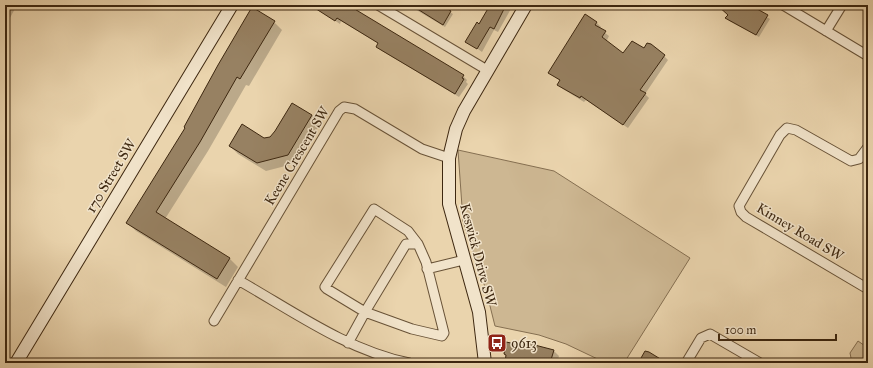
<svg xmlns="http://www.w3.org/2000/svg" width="873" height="368" font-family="'IM FELL Great Primer',serif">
<rect width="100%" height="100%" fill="#ead4ad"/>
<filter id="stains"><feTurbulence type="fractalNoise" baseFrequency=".005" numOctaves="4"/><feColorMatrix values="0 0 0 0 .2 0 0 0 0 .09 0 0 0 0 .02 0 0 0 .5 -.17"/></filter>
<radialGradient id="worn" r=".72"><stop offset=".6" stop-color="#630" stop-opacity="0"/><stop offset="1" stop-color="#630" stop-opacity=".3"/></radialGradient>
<!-- green -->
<path fill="#cdb792" stroke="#856f51" d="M458,150L554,171L690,258L624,363H606L566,344L539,335L495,326L486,290L463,221Z
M858,341L868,348V363H852L850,353Z"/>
<!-- shadow -->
<path fill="#0003" d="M5,5H17L5,27Z
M311,5H344L463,76L467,80L466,82L468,84L459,97L382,51L377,47L379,44L341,21L340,24Z
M408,5H439L453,14L445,27Z
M491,5H513L498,32L494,30L482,52L467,41Z
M719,5H748L770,19L759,37L729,21L727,18L729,15Z
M585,15L597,23L601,27L600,29L609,36L606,42L624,55L644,49L664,56L668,60L645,94L649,98L628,128L586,100L584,102L563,89L558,85L560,81L550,73Z
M274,22L282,30L249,86L246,85L208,151L165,219L230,259L238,267L226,287L136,231L128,223Z
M312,115L320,124L297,163L266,171L238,154L230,146L270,138Z
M554,351L559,356L557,363L506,362L507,356L505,354Z"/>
<!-- building -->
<path fill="#978162" stroke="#3d2710" d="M310,5H348L464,75L462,78L464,79L455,94L376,47L378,43L337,18L335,21Z
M411,5H441L451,11L443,25Z
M490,5H506L494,29L490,27L477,49L465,42L477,22L479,24Z
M717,5H750L768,15L756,35L725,18L728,15Z
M252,7L275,21L240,79L237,77L200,142L156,212L230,258L217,279L126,223L185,128L184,127L218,65Z
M585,14L597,22L595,25L606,31L602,37L623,53L632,41L644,48L647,43L651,44L665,55L640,90L646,93L623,125L581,96L580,98L557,85L560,80L548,73Z
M292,103L312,115L288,155L257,163L229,146L242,124L264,138L270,137L275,131Z
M506,342L526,346L527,343L554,350L550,363H508L505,362L506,355L504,354Z
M645,351L649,352L667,363H643L641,358Z"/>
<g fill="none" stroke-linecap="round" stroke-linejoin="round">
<!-- street casing -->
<g stroke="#685237" stroke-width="11">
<path id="street" d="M378,5L487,70
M783,5L868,56
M826,31L842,5
M868,147L859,159L851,161L796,130L787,128L780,135L739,206L741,212L746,217L868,289
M427,269L464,260
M238,280C293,311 346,350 409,363
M214,321L339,111L344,107L355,109L422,149L449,158
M348,343L365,312L412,329L442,336L444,333L426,262L418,244H406L365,312L327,289L325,287L374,209L408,231L418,244
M686,363L701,338L710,334L760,363"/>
</g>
<!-- secondary casing -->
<g stroke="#3d2710" stroke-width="14">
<path id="secondary" d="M16,363L232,5
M485,363L479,312L449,204V158L456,129L464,111L526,5"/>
</g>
<!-- street -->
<use href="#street" stroke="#f1e3ca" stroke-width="9"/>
<!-- secondary -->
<use href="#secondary" stroke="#f1e3ca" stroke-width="12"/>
</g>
<!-- icons -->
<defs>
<g id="bus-square" transform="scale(1)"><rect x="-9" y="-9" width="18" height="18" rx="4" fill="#8f2418" stroke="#f1e3ca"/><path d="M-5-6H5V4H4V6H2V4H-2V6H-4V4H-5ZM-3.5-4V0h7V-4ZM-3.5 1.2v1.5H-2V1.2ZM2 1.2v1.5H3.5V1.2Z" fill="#fff"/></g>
</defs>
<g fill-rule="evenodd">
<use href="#bus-square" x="497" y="343"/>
</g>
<g text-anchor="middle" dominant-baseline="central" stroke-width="3" stroke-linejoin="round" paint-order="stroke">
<!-- street labels -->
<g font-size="14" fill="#3d2710" stroke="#f1e3ca">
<text transform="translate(297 156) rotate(-59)">Keene Crescent SW</text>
<text transform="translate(111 176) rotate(-59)">170 Street SW</text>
<text transform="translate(800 232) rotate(31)">Kinney Road SW</text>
<text transform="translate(478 255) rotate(75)">Keswick Drive SW</text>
</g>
<!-- poi labels -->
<g font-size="14" fill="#3d2710" stroke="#f1e3ca" text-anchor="start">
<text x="511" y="343">9613</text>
</g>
</g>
<!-- margin -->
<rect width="873" height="368" fill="none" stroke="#ead4ad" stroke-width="20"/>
<rect x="6" y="6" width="861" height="356" fill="none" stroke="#3d2710" stroke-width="2"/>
<rect x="10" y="10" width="853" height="348" fill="none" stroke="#3d2710"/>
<!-- scale -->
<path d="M719 334v6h117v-6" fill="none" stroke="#3d2710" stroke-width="2"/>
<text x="725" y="334" font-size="12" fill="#3d2710" stroke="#f1e3ca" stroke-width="3" paint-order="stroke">100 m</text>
<rect width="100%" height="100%" filter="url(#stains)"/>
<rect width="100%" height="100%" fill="url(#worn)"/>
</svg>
